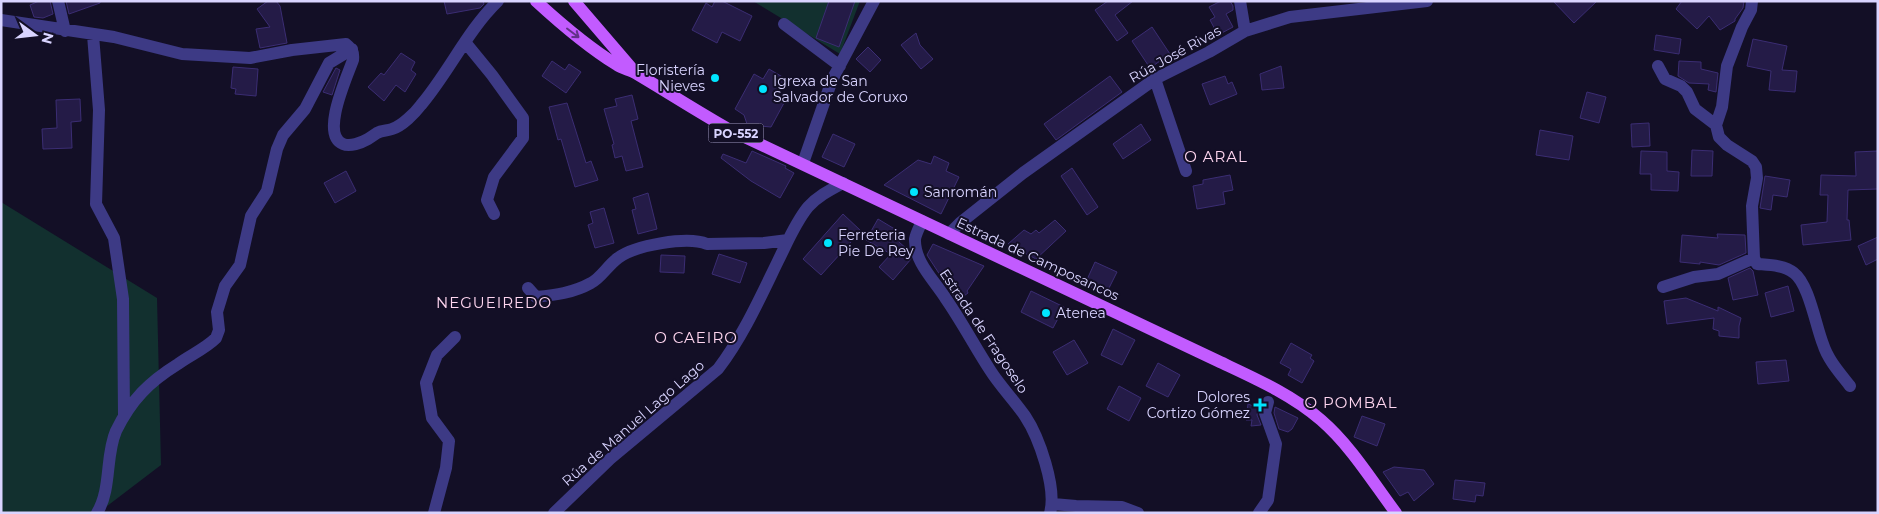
<svg xmlns="http://www.w3.org/2000/svg" width="1879" height="514" font-family="Montserrat,sans-serif">
<rect width="100%" height="100%" fill="#130f26"/>
<!-- green -->
<path fill="#12302f" d="M753,1H860L840,54Z
M1,202L157,298L161,465L98,513H1Z"/>
<!-- building -->
<path fill="#241b47" stroke="#3b2d73" d="M39,1H50L53,14L43,18L34,17L30,5Z
M66,1H100V3L69,14Z
M268,1H276L280,6L287,43L260,48L256,29L270,27L257,9Z
M444,1H483L484,4L480,8L447,14Z
M715,1H722L752,16L740,41L722,32L717,43L692,30L706,3L712,7Z
M829,1H855L839,47L816,38Z
M1108,1H1133L1115,15L1128,33L1117,41L1095,10Z
M1221,1H1230L1233,6V10L1226,14L1233,27L1218,35L1210,20L1215,17L1209,7Z
M1553,1H1597L1574,23Z
M1682,1H1744L1743,8L1735,19V21L1720,30L1709,16L1697,29L1676,9Z
M1152,27L1170,54L1150,68L1132,41Z
M916,33L920,45L933,59L921,69L901,45Z
M1656,35L1681,39L1679,54L1654,50Z
M1753,39L1787,46L1782,70L1797,71L1795,92L1769,90L1771,71L1747,66Z
M868,47L881,60L870,72L856,59Z
M401,53L415,62L411,70L416,74L405,92L396,85L384,101L368,87L381,73L384,75Z
M552,61L565,70L569,64L581,72L566,93L542,76Z
M1679,61L1701,62V69L1718,73L1716,92L1708,90L1709,84L1689,83L1678,76Z
M1281,66L1284,88L1262,90L1260,74Z
M233,67L258,69L256,96L235,94L236,89L231,88Z
M336,68L340,70L332,95L323,92Z
M769,69L786,79L776,99L784,103L771,127L749,125L747,124L744,115L735,109L754,74L763,79Z
M1110,76L1122,92L1056,140L1044,124Z
M1225,76L1228,84L1232,82L1237,94L1210,105L1202,84Z
M1587,92L1606,97L1599,123L1580,118Z
M632,95L638,119L631,121L643,167L626,171L622,156L615,158L612,145L614,144L604,109L617,106L615,99Z
M80,99L81,121L71,122L72,148L43,149L42,129L57,128L56,100Z
M567,103L586,163L591,161L598,180L575,187L561,139L558,140L549,107Z
M1649,123L1650,146L1632,147L1631,124Z
M1141,124L1151,140L1123,159L1113,144Z
M1540,130L1573,136L1569,160L1536,155Z
M833,134L855,144L844,167L822,157Z
M1692,150L1713,151L1712,176H1691Z
M752,151L786,166L785,168L794,173L780,198L751,181L721,158L723,154L746,163Z
M1641,151L1667,152V171L1679,172L1678,191L1651,190V174H1640Z
M1878,151V189L1848,190L1847,220H1849L1851,240L1803,245L1801,225L1827,222L1828,195H1820L1821,175L1856,176L1855,152Z
M934,156L949,163L946,171L959,177L941,214L884,185L918,160L931,164Z
M1072,168L1098,207L1087,215L1061,176Z
M346,171L356,191L335,203L324,183Z
M1230,175L1233,190L1223,192L1225,204L1197,209L1193,186L1203,184V180Z
M1765,176L1790,180L1787,197L1773,195L1771,210L1760,208Z
M648,193L657,229L638,234L632,210L636,209L633,198Z
M604,208L614,243L595,248L588,225L593,223L590,212Z
M843,214L861,231L821,275L803,259Z
M878,219L903,234L899,242L908,250L911,259L893,280L879,267L891,254L866,240Z
M1055,220L1066,231L1036,259L1008,244L1024,230L1031,234L1036,230L1039,233Z
M1717,234L1745,235L1746,253L1719,265L1700,262V264L1680,262L1682,235L1718,238Z
M1878,237V259L1866,265L1858,246Z
M933,244L984,266L967,291L968,293L957,301L927,255Z
M719,254L747,263L740,283L712,274Z
M661,255L685,256L684,273L660,272Z
M1095,262L1117,272L1106,294L1085,284Z
M1750,268L1753,271L1758,295L1733,300L1728,278Z
M1788,286L1794,311L1771,317L1765,293Z
M1031,291L1064,307L1053,328L1021,312Z
M1686,298L1718,311V307L1741,318L1739,326V338L1719,336V331L1713,329L1714,318L1667,324L1664,301Z
M1113,329L1135,340L1122,365L1101,355Z
M1074,340L1088,363L1067,375L1053,352Z
M1291,343L1312,355L1310,358L1314,361L1302,383L1288,375L1291,369L1280,363Z
M1786,360L1789,381L1758,384L1756,362Z
M1158,363L1180,375L1168,397L1146,386Z
M1119,386L1141,398L1129,421L1107,409Z
M1248,404L1258,408L1257,415L1261,425L1251,426L1252,420H1246Z
M1275,407L1298,418L1292,429L1288,432L1279,429L1274,413Z
M1362,416L1385,424L1377,446L1354,437Z
M1394,467L1424,470L1434,484L1414,501L1408,492L1400,496L1383,472Z
M1455,480L1485,483L1483,496L1476,495L1475,502L1453,499Z"/>
<g fill="none" stroke-linecap="round" stroke-linejoin="round">
<!-- minor -->
<path stroke="#3d3a85" stroke-width="12" d="M58,1L65,31
M1240,1L1245,31
M1752,1L1751,10L1742,27L1727,66L1722,107L1716,125L1719,137L1727,145L1752,161L1756,167L1757,178L1752,206L1754,258L1757,264C1769,265 1784,265 1794,273C1809,284 1816,327 1823,344C1828,360 1840,373 1850,386
M1,20L114,37L182,54L250,58L292,50L346,44C352,49 354,52 353,60C347,77 320,135 343,144C350,147 361,143 368,139C371,137 374,135 377,133C382,130 387,131 392,129C402,126 415,113 421,105C449,72 467,31 498,1
M784,24L840,66
M93,35L99,110L96,204L114,238L123,299L124,415
M465,42L492,75L523,118V138L494,177L487,200L494,214
M1658,66L1665,79L1681,86L1687,92L1695,109L1716,125
M1155,79L1186,171
M803,163L832,80L874,1
M922,221C920,226 916,233 915,239C914,262 935,281 946,299C962,322 975,347 990,370C1000,386 1014,400 1025,416C1039,437 1057,488 1050,513
M949,234L960,223L1023,173L1155,79L1209,52L1245,31L1290,17L1427,1
M1663,287L1694,277L1718,274L1754,258
M528,288L536,297C555,295 573,293 591,283C601,278 608,265 618,258C635,245 688,236 707,244L764,243L788,240
M1053,504L1076,506L1122,507L1138,513
M97,513C112,488 105,456 116,431C131,400 149,382 178,364C190,355 205,349 216,338L219,330L217,312L225,286L240,265L251,216L267,191L277,149L283,135L305,109L329,63L352,49
M434,513L446,468L449,441L432,418L426,383L437,355L455,337
M554,513L610,459L718,369C743,336 760,298 778,261C787,243 795,223 808,207C818,196 830,190 843,183
M1259,513L1268,500L1276,444L1265,413L1268,402"/>
<!-- major -->
<path stroke="#c25bff" stroke-width="12" d="M536,1C561,24 588,47 617,65C623,69 631,70 637,74C669,93 700,113 732,131L1218,361C1254,378 1291,394 1321,420C1351,446 1372,481 1396,513
M574,1L634,71"/>
</g>
<!-- one-way arrows -->
<defs><path id="oneway-shaft" d="M-6 0H5M1.5-3L5.5 0L1.5 3" fill="none" stroke-width="1.6" stroke-linecap="round" stroke-linejoin="round" transform="scale(1.25)"/></defs>
<use stroke="#623188" href="#oneway-shaft" transform="translate(573 33) rotate(37)"/>
<!-- markers -->
<g fill="#00e5ff" stroke="#130f26" stroke-width="2">
<circle cx="715" cy="78" r="5"/>
<circle cx="763" cy="89" r="5"/>
<circle cx="914" cy="192" r="5"/>
<circle cx="828" cy="243" r="5"/>
<circle cx="1046" cy="313" r="5"/>
<path d="M1257.5 397.5h5v5h5v5h-5v5h-5v-5h-5v-5h5z"/>
</g>
<g text-anchor="middle" dominant-baseline="central" stroke-width="4" stroke-linejoin="round" paint-order="stroke">
<!-- shield labels -->
<rect fill="#130f26" stroke="#9e99be" stroke-width="1" x="708.5" y="123.5" width="55" height="19" rx="4"/>
<g font-size="12" font-weight="bold" fill="#d9d4ff">
<text x="736" y="133">PO-552</text>
</g>
<!-- street labels -->
<g font-size="14" fill="#d9d4ff" stroke="#130f26">
<text transform="translate(1175 54) rotate(-29)">Rúa José Rivas</text>
<text transform="translate(1038 259) rotate(25)">Estrada de Camposancos</text>
<text transform="translate(984 331) rotate(56)">Estrada de Fragoselo</text>
<text transform="translate(633 423) rotate(-41)">Rúa de Manuel Lago Lago</text>
</g>
<!-- poi labels -->
<g font-size="14" fill="#d9d4ff" stroke="#130f26" text-anchor="start">
<text x="705" y="70" text-anchor="end">Floristería<tspan x="705" dy="16">Nieves</tspan></text>
<text x="773" y="81">Igrexa de San<tspan x="773" dy="16">Salvador de Coruxo</tspan></text>
<text x="924" y="192">Sanromán</text>
<text x="838" y="235">Ferreteria<tspan x="838" dy="16">Pie De Rey</tspan></text>
<text x="1056" y="313">Atenea</text>
<text x="1250" y="397" text-anchor="end">Dolores<tspan x="1250" dy="16">Cortizo Gómez</tspan></text>
</g>
<!-- neighbourhood labels -->
<g font-size="15" letter-spacing="1" fill="#ffd6f0" stroke="#130f26">
<text x="1216" y="156">O ARAL</text>
<text x="494" y="302">NEGUEIREDO</text>
<text x="696" y="337">O CAEIRO</text>
<text x="1351" y="402">O POMBAL</text>
</g>
</g>
<!-- border -->
<rect width="1879" height="514" fill="none" stroke="#d9d4ff" stroke-width="5"/>
<!-- north arrow -->
<g transform="translate(35 35) rotate(105)" stroke="#130f26" stroke-width="4" paint-order="stroke">
<path d="M0-4L9 19L0 12L-9 19Z" fill="#d9d4ff"/>
<text y="-8" font-size="14" font-weight="bold" text-anchor="middle" fill="#d9d4ff">N</text>
</g>
</svg>
